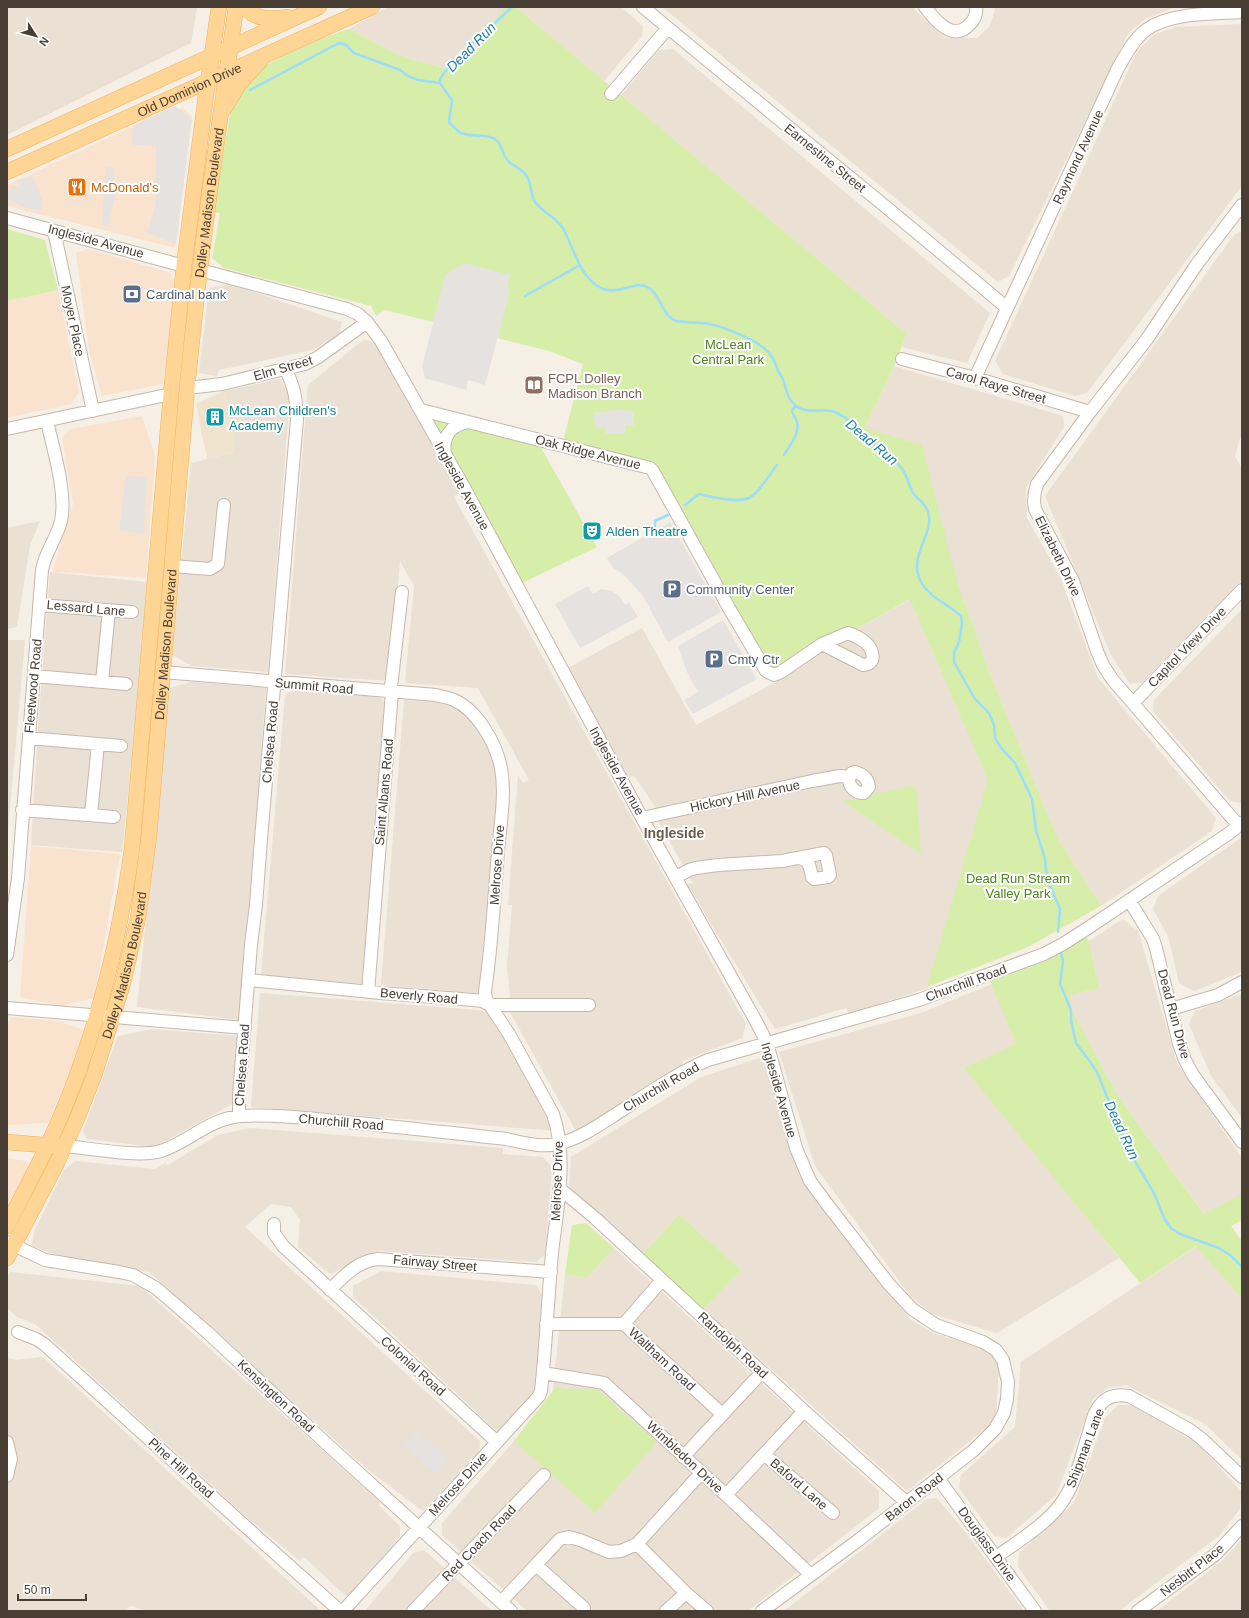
<svg xmlns="http://www.w3.org/2000/svg" width="1249" height="1618" font-family="Helvetica,sans-serif">
<rect width="100%" height="100%" fill="#f5efe6"/>
<!-- residential -->
<path fill="#eae0d4" d="M7,7H197L191,43L7,135Z
M388,7H507L487,42L455,71L399,55L349,29Z
M516,7H621L643,26L642,36L604,81Z
M662,7H912L945,38H977L989,27L995,11L994,7H1192L1173,8L1147,18L1129,32L1009,276L998,282Z
M1242,24V186L1087,393L1075,396L1003,374L995,361L1137,51L1155,34L1176,27Z
M673,49L990,313L967,363L902,347L907,334L621,95L659,50Z
M1242,231V438H1240L1235,456L1242,469V580L1143,682L1130,684L1111,655L1045,496L1234,235Z
M230,284L342,322L339,335L312,350L219,370L217,376L199,373L209,288Z
M364,339L375,344L459,493L454,497L746,1024L742,1038L682,1061L684,1065L577,1133L506,1005H511L507,966L512,905H508L518,775L523,783L529,780L478,688L405,683L414,586L400,561L390,681L285,674L308,385Z
M894,366L1063,416L1064,427L1026,487L1027,518L1060,577L1098,678L1216,818L1212,831L1101,906L1059,840L1052,825L990,674L957,581L865,428Z
M280,379L290,396L268,672L192,666L172,655L191,463L233,453L234,439L224,391Z
M40,521L30,545L17,627L7,629V528Z
M50,572L147,582L132,755L122,852L31,845L38,728Z
M911,599L989,780L928,988L849,1014L846,1008L775,1029L687,884L693,883L657,819V809L634,776L628,778L568,668L642,628L696,725L778,681L775,674Z
M1242,609V803L1230,801L1153,711L1154,700Z
M7,640H25L7,842Z
M191,682L266,688L241,1020L137,1007L170,688Z
M294,690L379,697L387,704L365,984L261,975L285,695Z
M404,700L467,704L502,767L485,994L381,985Z
M1242,837V971L1237,974L1194,991L1179,983L1168,936L1153,909L1158,896Z
M1123,919L1138,931L1177,1063L1242,1158V1195L1205,1215L1120,1099L1069,1005V995L1099,988L1089,941Z
M992,984L1017,1044L1035,1153L1119,1258L997,1333L932,1314L910,1296L815,1166L779,1052L921,1013Z
M260,993L490,1011L557,1131L251,1107Z
M1242,994V1118L1211,1076L1189,1024L1195,1011Z
M151,1029L239,1036L234,1103L155,1147L87,1139L83,1131L118,1036Z
M763,1057L797,1166L813,1197L911,1320L935,1334L988,1349L999,1361L996,1420L907,1491L704,1309L741,1270L679,1214L643,1254L569,1187L571,1157L701,1077Z
M250,1128L503,1148V1154L543,1157L552,1167L545,1254L536,1262L378,1251L330,1274L298,1247L300,1220L291,1207L271,1204L245,1227L480,1441L479,1452L423,1511L367,1469L149,1272L79,1263L32,1246L34,1232L64,1170L75,1161L155,1169L166,1162V1166L218,1135Z
M1197,1246L1242,1297V1460L1205,1424L1126,1385L1108,1388L1093,1399L1056,1495L1006,1538L994,1536L959,1488L961,1475L1015,1427L1021,1362Z
M614,1248L879,1491V1508L748,1611H527L442,1535V1523L552,1398L565,1275L587,1278Z
M381,1271L536,1285L542,1295L537,1391L499,1433L353,1297V1286Z
M10,1272L140,1286L380,1502L378,1505L400,1526V1537L347,1597L304,1557L300,1561L250,1520L35,1324L17,1317L7,1308V1278Z
M7,1357L15,1360L43,1357L321,1611H146L131,1606L125,1611H7Z
M1118,1405H1132L1198,1444L1241,1491L1240,1509L1218,1537L1119,1611H1050L1018,1567L1019,1553L1074,1503L1105,1418Z
M937,1498L966,1533L1024,1611H784L927,1499Z
M1242,1539V1611H1157L1223,1560Z
M424,1550L492,1611H365L413,1553Z"/>
<!-- commercial -->
<path fill="#f9e3cf" d="M182,108L192,116L175,248L10,207L7,205V185L162,113Z
M88,249L171,273L176,285L174,320L163,384L102,396L89,350L76,253Z
M58,290L79,392L71,404L7,418V301Z
M142,416L155,456L146,578L58,572L51,578L73,504L62,438L70,429Z
M31,846L120,854L94,998L61,1006L20,997Z
M11,1017L59,1021L83,1030L81,1045L48,1123L7,1125V1027Z
M7,1158L26,1161L29,1169L7,1212Z"/>
<!-- education -->
<path fill="#f0e3ce" d="M224,391L234,439L233,453L207,459L196,404Z"/>
<!-- green -->
<path fill="#d7eeaa" d="M506,7H516L907,334L894,366L865,428L922,445L957,581L990,674L1052,825L1059,840L1101,906L1028,947L927,987L988,780L910,599L774,675L656,469L563,441L583,364L549,351L385,310L376,316L371,306L224,268L212,258L220,213H213L230,114L247,74L314,41L349,29L399,55L454,71L460,63L485,42L486,30Z
M7,229L45,240L58,290L7,301Z
M428,411L539,444L597,547L522,583Z
M916,785L921,854L842,801Z
M1085,936L1089,941L1099,988L1070,995L1069,1005L1120,1099L1204,1214L1242,1194V1220L1231,1226L1242,1241V1298L1196,1246L1140,1283L964,1068L1016,1044L989,978Z
M679,1214L741,1270L704,1309L643,1254Z
M586,1223L614,1248L587,1278L565,1275L572,1225Z
M555,1388L598,1390L657,1442L595,1513L514,1441Z"/>
<!-- parking -->
<path fill="#e5e2df" d="M175,106L192,119L176,244L147,233L156,203V145H132L133,125Z
M106,167H114L115,196L108,227L102,225Z
M33,176L43,202L41,211L23,207L7,198L11,185L20,187L18,181Z
M464,263L510,275L508,282L509,294L485,385L468,380L466,390L425,378L422,367L445,275Z
M620,409L634,411V426H625V434H606L604,427L596,428L593,413Z
M126,476L147,477L144,534L119,530Z
M670,522L721,612L668,642L643,596L624,575L612,567L607,558Z
M588,586L593,594L601,589L612,591L620,597L625,605L629,602L638,617L580,648L555,604Z
M723,620L757,679L693,714L684,700L698,692L687,672L678,646Z
M417,1431L448,1459L435,1474L403,1445Z"/>
<g fill="none" stroke-linecap="round" stroke-linejoin="round">
<!-- stream -->
<path stroke="#9cddf9" stroke-width="2.5" d="M512,7L450,65L440,79V83L452,100L449,122C453,126 456,130 461,133C472,138 492,132 499,143C503,149 502,154 508,161C513,166 522,169 526,175C532,183 530,194 535,202C543,213 557,217 564,230C573,247 579,273 596,285C616,300 634,278 649,288C661,295 662,317 677,321C687,323 699,322 709,324C722,326 753,339 764,348C772,354 775,362 778,371C780,375 783,378 784,382C787,391 787,399 796,406C808,415 822,407 835,412C852,420 862,433 875,445C882,452 890,456 897,463C906,471 907,480 912,491C916,499 926,503 928,512C935,535 907,555 921,582C930,598 948,604 961,616L962,624L959,642L954,653V662L975,699L989,713L994,725L995,738L1001,748L1015,763L1032,799L1036,830L1045,859L1046,871L1049,883L1060,909L1058,932
M250,90L339,43L346,45L354,53L400,70L408,76L418,80L440,83
M525,296L580,265
M784,455C790,444 800,435 797,422C796,417 792,415 792,410L796,406
M685,505L699,494C711,497 737,503 749,498C760,492 769,475 777,465
M655,528V521L668,515
M1061,952L1063,962L1060,984L1071,1010V1021L1076,1043L1091,1063L1097,1072L1123,1137L1133,1158L1154,1193L1165,1220L1171,1228L1180,1234L1219,1248L1230,1255L1242,1267"/>
<!-- minor casing -->
<g stroke="#c5b8ab" stroke-width="14">
<path id="minor" d="M643,7C764,108 887,206 1007,308
M925,7C935,20 953,43 970,24C975,19 977,14 976,7
M611,94L668,28
M7,218L184,266
M54,231L93,411
M200,270L347,309L358,314L367,322L381,341L465,489L642,818L757,1023L767,1043L796,1148L810,1181L827,1204L888,1283L912,1309L936,1325L983,1342L996,1350L1003,1360L1008,1382L1007,1399L1004,1413L995,1429L974,1450L856,1542L762,1611
M902,359L975,378L1090,412
M975,378L1117,70C1125,56 1133,40 1146,30C1169,12 1214,14 1242,12
M187,388L222,384L305,364L317,358L367,322
M421,410L650,468L653,471L729,608L766,671L774,675L781,672L822,644
M7,429L171,394
M445,454C442,436 451,425 468,422
M172,566L210,569L218,564L224,505
M39,605L132,612
M848,633C854,635 860,638 865,642C873,649 878,664 863,665L822,644Z
M163,672L436,695C442,697 448,697 454,700C477,710 496,743 501,768C506,795 500,825 498,852C494,899 492,945 485,991L486,999L509,1034L553,1114C568,1158 557,1208 552,1253C548,1299 546,1345 541,1391L539,1396L343,1611
M34,676L126,684
M102,682L109,610
M1133,703L1242,590
M29,738L121,746
M855,772C863,774 868,779 869,787L864,793C854,794 844,782 852,773Z
M22,810L114,817
M91,815L98,744
M642,818L812,781L840,776L849,777
M1239,826L1112,679L1103,665L1097,651L1073,581L1035,509C1033,500 1034,493 1037,484L1090,412L1147,339L1197,264L1242,205
M676,877L689,870L696,868L718,865L782,861L824,853L826,855L830,875L828,877L814,879L812,877C810,869 810,860 800,858
M1129,900L1153,939L1156,948L1179,1044L1185,1060L1193,1075L1242,1142
M7,955L18,878L42,570C45,552 57,538 61,521C67,492 53,449 47,421
M248,980L381,993L474,1000L482,1001L490,1005H589
M368,992L392,692L391,687L402,592
M7,1008L245,1028
M1171,1009L1218,995L1242,982
M239,1116V1095L251,945L256,905L261,839L297,419C296,398 295,389 286,370
M65,1146C90,1148 138,1158 161,1151C189,1142 208,1119 241,1116C271,1114 307,1118 337,1121C393,1126 449,1133 506,1139C521,1142 541,1148 557,1144C581,1139 603,1122 624,1109C651,1091 678,1073 708,1060L919,1000L1044,954L1063,944L1088,928L1228,834L1242,823
M559,1188L595,1218L762,1372L804,1411L906,1502
M274,1224V1233L283,1246L497,1442
M7,1242L45,1260L119,1272L133,1275L156,1288L207,1332L329,1446L511,1611
M330,1290C344,1276 357,1261 378,1259L551,1272
M546,1324H624L722,1414
M624,1324L662,1280
M18,1332L36,1339L44,1344L266,1545L340,1611
M543,1373L604,1383L726,1495L811,1575
M7,1442L11,1459L7,1476
M764,1454L833,1513
M683,1457L762,1372
M938,1478L1035,1611
M726,1495L804,1411
M637,1544L686,1593L707,1611
M996,1557C1016,1543 1046,1524 1060,1505C1076,1484 1081,1457 1089,1432C1092,1422 1094,1411 1101,1404C1108,1395 1118,1394 1129,1396L1190,1430L1202,1439L1242,1477
M536,1565L584,1608
M501,1602L560,1539L569,1537L580,1540L609,1552L621,1551L637,1544L701,1473
M413,1611L544,1475
M666,1611L686,1593
M1138,1611L1216,1554L1242,1526"/>
</g>
<!-- major casing -->
<g stroke="#f1b258" stroke-width="16">
<g id="major">
<path d="M245,7C257,21 271,19 287,17"/>
<path d="M224,109L239,84L260,61"/>
<path d="M7,149L319,7"/>
<path id="s1" d="M7,172L372,7"/>
<path d="M7,1142L56,1146"/>
<path d="M7,1226C24,1192 42,1159 57,1125C96,1036 119,944 132,848L171,394L184,266L206,95L219,7"/>
<path id="s2" d="M7,1258L55,1167L76,1121L94,1076L123,983L138,918L149,836L187,388L197,293L209,196L236,7"/>
</g>
</g>
<!-- minor -->
<use href="#minor" stroke="#fff" stroke-width="12"/>
<!-- major -->
<use href="#major" stroke="#ffd595" stroke-width="15"/>
</g>
<!-- icons -->
<defs>
<g id="restaurant-square" transform="scale(1)"><rect x="-9" y="-9" width="18" height="18" rx="4" fill="#e8710a" stroke="#fff"/><path d="M-5-6h1v4h1v-4h1v4h1v-4h1v5L-1.5 .5V6h-2V.5L-5-1ZM5-6V6H3V1.5H1.5Q1.5-4 5-6Z" fill="#fff"/></g>
<g id="bank-square" transform="scale(1)"><rect x="-9" y="-9" width="18" height="18" rx="4" fill="#5c6f8a" stroke="#fff"/><path d="M-6-4H6V4H-6ZM0-2.3a2.3 2.3 0 1 0 0 4.6a2.3 2.3 0 1 0 0-4.6Z" fill="#fff"/></g>
<g id="library-square" transform="scale(1)"><rect x="-9" y="-9" width="18" height="18" rx="4" fill="#8d6e63" stroke="#fff"/><path d="M-6-4Q-3-5.5-.7-3.5V5Q-3 3-6 4ZM6-4Q3-5.5 .7-3.5V5Q3 3 6 4Z" fill="#fff"/></g>
<g id="building-square" transform="scale(1)"><rect x="-9" y="-9" width="18" height="18" rx="4" fill="#0f9aa8" stroke="#fff"/><path d="M-4-6H4V6H1V3H-1V6H-4ZM-2.5-4.3h1.7v1.8h-1.7ZM.8-4.3h1.7v1.8H.8ZM-2.5-1h1.7V.8h-1.7ZM.8-1h1.7V.8H.8Z" fill="#fff"/></g>
<g id="theatre-square" transform="scale(1)"><rect x="-9" y="-9" width="18" height="18" rx="4" fill="#0f9aa8" stroke="#fff"/><path d="M-5-5.5Q0-4 5-5.5V0Q5 5 0 6Q-5 5-5 0ZM-3.3-2.5H-1v1.5H-3.3ZM1-2.5H3.3v1.5H1ZM-2.8 1Q0 5.5 2.8 1Z" fill="#fff"/></g>
<g id="parking-square" transform="scale(1)"><rect x="-9" y="-9" width="18" height="18" rx="4" fill="#5c6f8a" stroke="#fff"/><path d="M-3.5-5.5H1a3.5 3.5 0 0 1 0 7H-1V5.5H-3.5ZM-1-3.4V-.6H.8a1.4 1.4 0 0 0 0-2.8Z" fill="#fff"/></g>
</defs>
<g fill-rule="evenodd">
<use href="#restaurant-square" x="77" y="187"/>
<use href="#bank-square" x="132" y="294"/>
<use href="#library-square" x="534" y="385"/>
<use href="#building-square" x="215" y="417"/>
<use href="#theatre-square" x="592" y="531"/>
<use href="#parking-square" x="672" y="589"/>
<use href="#parking-square" x="714" y="659"/>
</g>
<g text-anchor="middle" dominant-baseline="central" stroke-width="4" stroke-linejoin="round" paint-order="stroke">
<!-- street labels -->
<g font-size="13" fill="#493e34" stroke="#fff">
<text stroke="none"><textPath href="#s1" startOffset="200">Old Dominion Drive</textPath></text>
<text transform="translate(1078 157) rotate(-65)">Raymond Avenue</text>
<text transform="translate(825 158) rotate(39)">Earnestine Street</text>
<text stroke="none"><textPath href="#s2" startOffset="1085">Dolley Madison Boulevard</textPath></text>
<text transform="translate(96 241) rotate(15)">Ingleside Avenue</text>
<text transform="translate(73 321) rotate(78)">Moyer Place</text>
<text transform="translate(283 368) rotate(-16)">Elm Street</text>
<text transform="translate(996 385) rotate(16)">Carol Raye Street</text>
<text transform="translate(588 452) rotate(14)">Oak Ridge Avenue</text>
<text transform="translate(462 486) rotate(61)">Ingleside Avenue</text>
<text transform="translate(1058 556) rotate(64)">Elizabeth Drive</text>
<text transform="translate(86 608) rotate(5)">Lessard Lane</text>
<text stroke="none"><textPath href="#s2" startOffset="641">Dolley Madison Boulevard</textPath></text>
<text transform="translate(1187 647) rotate(-46)">Capitol View Drive</text>
<text transform="translate(33 686) rotate(-85)">Fleetwood Road</text>
<text transform="translate(314 686) rotate(5)">Summit Road</text>
<text transform="translate(270 742) rotate(-85)">Chelsea Road</text>
<text transform="translate(617 771) rotate(61)">Ingleside Avenue</text>
<text transform="translate(384 792) rotate(-85)">Saint Albans Road</text>
<text transform="translate(745 796) rotate(-12)">Hickory Hill Avenue</text>
<text transform="translate(497 865) rotate(-86)">Melrose Drive</text>
<text stroke="none"><textPath href="#s2" startOffset="317">Dolley Madison Boulevard</textPath></text>
<text transform="translate(966 983) rotate(-20)">Churchill Road</text>
<text transform="translate(419 996) rotate(5)">Beverly Road</text>
<text transform="translate(1174 1014) rotate(75)">Dead Run Drive</text>
<text transform="translate(242 1065) rotate(-86)">Chelsea Road</text>
<text transform="translate(661 1087) rotate(-30)">Churchill Road</text>
<text transform="translate(779 1090) rotate(74)">Ingleside Avenue</text>
<text transform="translate(341 1122) rotate(5)">Churchill Road</text>
<text transform="translate(557 1181) rotate(-88)">Melrose Drive</text>
<text transform="translate(435 1263) rotate(5)">Fairway Street</text>
<text transform="translate(733 1345) rotate(43)">Randolph Road</text>
<text transform="translate(662 1359) rotate(43)">Waltham Road</text>
<text transform="translate(413 1366) rotate(42)">Colonial Road</text>
<text transform="translate(276 1396) rotate(43)">Kensington Road</text>
<text transform="translate(1085 1448) rotate(-69)">Shipman Lane</text>
<text transform="translate(685 1457) rotate(43)">Wimbledon Drive</text>
<text transform="translate(181 1468) rotate(42)">Pine Hill Road</text>
<text transform="translate(458 1484) rotate(-48)">Melrose Drive</text>
<text transform="translate(799 1484) rotate(41)">Baford Lane</text>
<text transform="translate(914 1497) rotate(-38)">Baron Road</text>
<text transform="translate(479 1543) rotate(-46)">Red Coach Road</text>
<text transform="translate(987 1544) rotate(54)">Douglass Drive</text>
<text transform="translate(1192 1570) rotate(-38)">Nesbitt Place</text>
</g>
<!-- food labels -->
<g font-size="13" fill="#c56008" stroke="#fff" text-anchor="start">
<text x="91" y="187">McDonald's</text>
</g>
<!-- service labels -->
<g font-size="13" fill="#4e5e75" stroke="#fff" text-anchor="start">
<text x="146" y="294">Cardinal bank</text>
<text x="686" y="589">Community Center</text>
<text x="728" y="659">Cmty Ctr</text>
</g>
<!-- park labels -->
<g font-size="13" fill="#508220" stroke="#fff">
<text x="728" y="344">McLean<tspan x="728" dy="15">Central Park</tspan></text>
<text x="1018" y="878">Dead Run Stream<tspan x="1018" dy="15">Valley Park</tspan></text>
</g>
<!-- education labels -->
<g font-size="13" fill="#785e54" stroke="#fff" text-anchor="start">
<text x="548" y="378">FCPL Dolley<tspan x="548" dy="15">Madison Branch</tspan></text>
</g>
<!-- culture labels -->
<g font-size="13" fill="#0d838f" stroke="#fff" text-anchor="start">
<text x="229" y="410">McLean Children's<tspan x="229" dy="15">Academy</tspan></text>
<text x="606" y="531">Alden Theatre</text>
</g>
<!-- water labels -->
<g font-size="14" font-style="italic" fill="#1f7da7" stroke="#fff">
<text transform="translate(471 47) rotate(-45)">Dead Run</text>
<text transform="translate(872 442) rotate(40)">Dead Run</text>
<text transform="translate(1122 1130) rotate(65)">Dead Run</text>
</g>
<!-- neighbourhood labels -->
<g font-size="14" font-weight="bold" fill="#6d5b4a" stroke="#fff">
<text x="674" y="833">Ingleside</text>
</g>
</g>
<!-- border -->
<rect width="1249" height="1618" fill="none" stroke="#493e34" stroke-width="16"/>
<!-- north arrow -->
<g transform="translate(36 36) rotate(126)" stroke="#ffffff" stroke-width="3" paint-order="stroke">
<path d="M0-3L7 15L0 10L-7 15Z" fill="#493e34"/>
<text y="-6" font-size="11" font-weight="bold" text-anchor="middle" fill="#493e34">N</text>
</g>
<!-- scale -->
<path d="M18 1594v6h68v-6" fill="none" stroke="#493e34" stroke-width="2"/>
<text x="24" y="1594" font-size="12" fill="#493e34" stroke="#ffffff" stroke-width="3" paint-order="stroke">50 m</text>
</svg>
